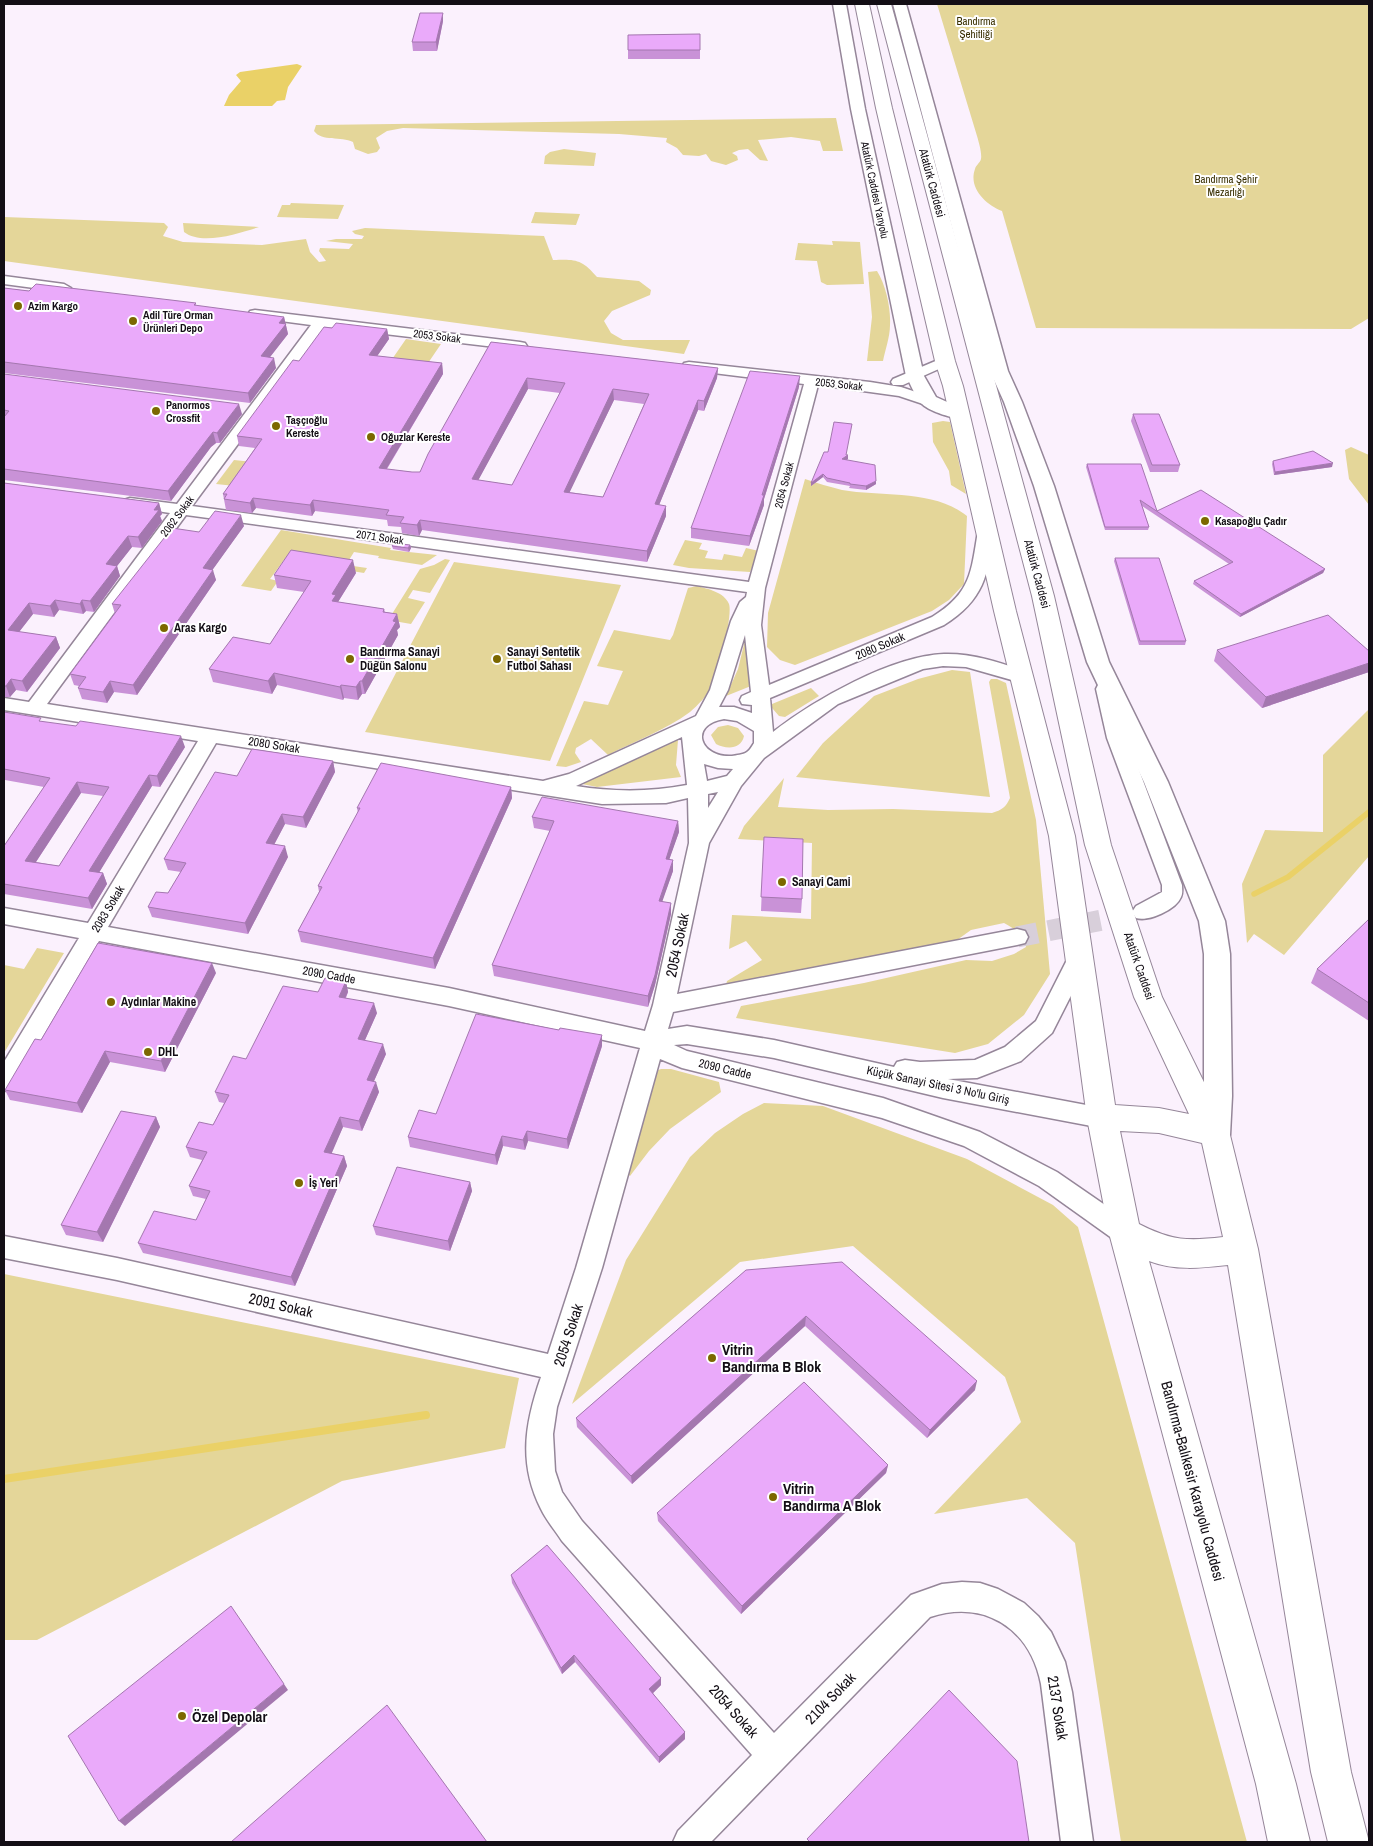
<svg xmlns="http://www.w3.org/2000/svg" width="1373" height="1846" font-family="'Archivo Narrow',sans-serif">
<rect width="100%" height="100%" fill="#fbf1fd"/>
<!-- green -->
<path fill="#e4d699" d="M937,4H1369V318L1351,329L1036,328L1002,211C986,205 968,188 975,169C976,165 980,163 981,159C982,153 979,143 977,136Z
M836,118L843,151H823L820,141L791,137L758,140L768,161L760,160L748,149L739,150L732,153L737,156L738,160L726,165L711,161L706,154L699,156L683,155L677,148L666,142L667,138L619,134L403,128L387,131L376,138L380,148L377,152L368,154L355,149L353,142C341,136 322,142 314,131L316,125Z
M564,149L596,153L594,166L544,164L545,156L550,152Z
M291,203L344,205L338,219L277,217L282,205H290Z
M535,212L580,214L576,225L531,223Z
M4,217L164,223L168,227L163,236L183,242L262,245L306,239L310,252L319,262L326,261L319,251L320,248L349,249L353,244L326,241L336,239H362L364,236L355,234L352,231L365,228L544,236L553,260C575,259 582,259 597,277L639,281L651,290L650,295L612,311L604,321L611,333L623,340H690L684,354L4,261Z
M183,223L259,227C240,233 202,246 184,232Z
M832,241L860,242L864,284L827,285L821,282L817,261L795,260L798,243L833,245Z
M877,271C886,285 891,309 890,325C890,337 885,350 883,361H867L872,317L868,272Z
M406,339L441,344L424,369L388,365Z
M943,421L950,422L966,494L951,485L949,471L933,442L932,423Z
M1351,447L1369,455V505L1349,479L1345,450Z
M234,460L253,462L235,486L216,484Z
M805,479C817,483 830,487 842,490C883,497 933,489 967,516L964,584L949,600L932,611L795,665L780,660L767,647L768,613Z
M281,530L391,548L390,550L437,555L422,565L378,558L379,556L354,552L346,565L367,568L364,573L284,560L270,579L278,581L271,591L241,586Z
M685,540L702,543L699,549L708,551L705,558L722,560L724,554L742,557L746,548L759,551L750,572L689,568L673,565Z
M445,559L450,560L430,593L413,590L408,598L425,602L411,624L342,612L392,614L420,569L434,565Z
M454,562L621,585L550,761L365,732Z
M697,586C708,589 724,592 729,604C733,616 718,673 712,686C707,696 698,705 690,712C666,730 635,741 608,755L591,739L576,748L575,753L581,762L566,767L556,766L584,701L608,705L623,671L597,666L614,630L670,640L673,635L688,588Z
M748,628L751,686L726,696L738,669Z
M952,670L970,672L990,797L796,777L823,743L874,696L918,679Z
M991,679H997L1006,683L1036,820L1050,974L1024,1015L988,1044L955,1053L736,1018L741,1006L864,983L966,960L992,961L1014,954L1026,947C1023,934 1015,929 1004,923L971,930L957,940L761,980L726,985L727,981L762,960L746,941L729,949L732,915L811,919L812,843L738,839L744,826L784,778L778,807L828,810L893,809L992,813C1002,810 1006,807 1010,798L989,682Z
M811,688L819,696L785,717L779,716L772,708V704Z
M1369,709V856L1284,955L1254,934L1247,943L1242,884L1265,830L1323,832V755Z
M728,725L738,728L744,736C741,750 726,749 716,744L711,735L718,727Z
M678,740L676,765L681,777L597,787L577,783Z
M37,948L64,953L4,1053V965L24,969Z
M661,1069H671L719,1082L721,1092L670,1129L649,1151L630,1176L625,1171L653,1072Z
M764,1103L823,1106L967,1159L1053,1205L1078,1227L1247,1842H1121L1075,1543L1027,1498L934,1514L1021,1422L1005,1377L853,1246L740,1262L572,1404L626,1260L690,1157L715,1133L743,1114Z
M4,1274L519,1378L505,1448L342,1481L37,1640H4Z"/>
<!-- water -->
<path fill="#ead167" d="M297,64L302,66L288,87L285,100L277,101L272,106H224L229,95L241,81L236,75L240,72Z"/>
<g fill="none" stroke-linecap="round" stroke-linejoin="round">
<!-- stream-far1 -->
<path stroke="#ead167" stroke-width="5.5" d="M1254,894L1288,877L1369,812"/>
<!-- stream -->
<path stroke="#ead167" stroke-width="8" d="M4,1479L426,1415"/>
<!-- minor-tunnel -->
<path stroke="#d8cfda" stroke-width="21" stroke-dasharray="21 11" stroke-linecap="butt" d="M1017,937L1137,913"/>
<!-- minor casing -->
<g stroke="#958699" stroke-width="3">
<path id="minor" d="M4,276L64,284L71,288L64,292L4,284Z
M255,310L520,342L525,343L527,346L525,349L520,350L325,327L192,506L749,582L804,384L689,370L684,369L682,366L684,363L689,362L870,382L901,387L934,398L937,401L934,404L929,406L899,396L870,392L818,385L765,588L761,625L769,685L932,617C971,593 971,573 978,531L980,527H992L994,531C988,575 984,600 944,625L770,698L773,732C814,700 891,656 944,654C973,653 1002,663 1029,673L1031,677L1029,681L1022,683L966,667L943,666L923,669L838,704L764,758L741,786L709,843L677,994L1017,929L1025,931L1028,937L1025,943L1017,945L673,1012L668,1029L687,1026L774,1040L894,1067L897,1062L905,1060L920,1062L975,1060L1005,1047L1036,1021L1071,952L1079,950L1087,952L1090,958L1052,1033L1021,1061L977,1078L948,1079L1102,1108L1110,1111L1114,1118L1110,1125L1102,1128L943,1098L774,1058L687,1044L674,1045L687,1051L883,1098L980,1132L1057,1172L1134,1225L1137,1233L1134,1241L1125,1244L1116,1241L1039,1186L964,1146L882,1118L682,1068L660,1059L602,1268L557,1407L553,1434L555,1471L562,1492L582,1521L774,1733L911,1595L942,1584L962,1582L980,1583L998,1589L1024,1603L1038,1616L1051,1632L1065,1662L1072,1692L1093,1842H1061L1041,1684C1030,1628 984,1599 930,1617L711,1842H673L678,1831L752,1755L562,1541C555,1530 546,1520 541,1509C518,1463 525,1423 541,1377L117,1280L4,1258V1236L117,1258L548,1354L576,1268L640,1048L449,1006L99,941L12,1089L4,1091V1062L79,938L4,924V908L88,923L198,741L4,710V698L29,702L170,513L124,506L122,503L124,500L130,498L177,504L311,325L250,317L248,314L250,311ZM186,515L747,592L746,597L740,602L731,621L710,690L696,716L569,774L543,781L47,704ZM745,635L751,692L742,696L740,700L742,704L752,705V713L734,707H719L728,690ZM724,719L737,721L754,731V743C752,746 750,750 747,752C743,755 736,755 732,756C700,758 688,725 724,719ZM682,737L687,785C651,792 613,792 576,786ZM216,743L602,804L666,803L688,798L689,843L653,1005L645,1031L449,988L108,927ZM704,764L718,768L733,769L727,776L707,781ZM718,792L708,808V794Z
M945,357L950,358L952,361L950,364L903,385H893L891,382L893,379Z
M1105,683L1112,685L1114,689L1127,738L1182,885C1182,889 1183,893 1181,897C1176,910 1148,922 1136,918L1132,912L1136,906L1162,892V885L1107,738L1096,689L1098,685Z"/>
</g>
<!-- major casing -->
<g stroke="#958699" stroke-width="3">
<path id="major" d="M833,4H846L865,109L924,376L936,397L965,410L967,414L965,418C955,420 928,411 921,403C915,396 911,385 906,376L851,109Z
M893,4H906L1008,371L1022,402L1054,486L1109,662L1168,782L1225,921L1230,954L1232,1096L1230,1135L1225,1144L1215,1147L1205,1144L1200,1135L1204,1096V954L1199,921L1144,782L1087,662L1034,486L1004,402L990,371Z"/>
</g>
<!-- highway casing -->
<g stroke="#958699" stroke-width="2">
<path id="highway" d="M855,4H869L892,108L955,361L963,386L1016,611L1075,836L1115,1105L1159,1108L1189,1114L1134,997L1085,845L1032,596L877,4H891L1054,596L1111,845L1162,997L1230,1135L1258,1249L1351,1772L1369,1842H1328L1311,1772L1228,1265C1201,1268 1175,1271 1149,1261L1296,1784L1310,1842H1268L1256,1784L1109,1233L1087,1118L1049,836L994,611L943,386L935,361L876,108ZM1120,1131L1159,1133L1202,1143L1223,1237C1188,1241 1172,1241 1139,1224Z"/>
</g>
<!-- minor -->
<use href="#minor" fill="#fff" fill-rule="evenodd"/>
<!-- major -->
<use href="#major" fill="#fff" fill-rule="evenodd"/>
<!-- highway -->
<use href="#highway" fill="#fff" fill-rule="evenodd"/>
</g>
<!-- wall -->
<path fill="#c992d7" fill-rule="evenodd" d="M443,21L437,51H413L412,42Z
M628,50H700V59H628Z
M4,288L29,291L196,303V306L284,317L288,334L270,357L276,368L250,403L4,373Z
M332,328L387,329L389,339L377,356L442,363L443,374L387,469L412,472H420L491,342L718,368L717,378L704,411L698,410L659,505L666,516L647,562L422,530L419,536L402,533L401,527L388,526L387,520L315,511L312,516L256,508L252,513L226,510L223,494L255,448L239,446L237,436L299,361ZM528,389L560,393L512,485L478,480ZM614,400L644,404L603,497L569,492Z
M4,374L242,414L220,443H216L211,447L171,501L4,480Z
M799,387L764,499V505L749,546L691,538V528Z
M1133,414L1180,465L1178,472H1150L1131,421Z
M828,452L846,455L848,459L846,460L876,484L866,490L849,488L850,486L827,482L823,477L811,486Z
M1273,461L1332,467L1274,475L1272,464Z
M1087,464L1157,511L1325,569L1323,573L1240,617L1193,584L1194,581L1229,564L1142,506L1149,527L1148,530H1105L1086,467Z
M4,483L159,503L162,514L160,516L162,521L142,548L132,547L117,566L120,576L94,612L86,611L83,614L59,610L54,617L33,614L19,632L56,637L60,648L27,692L16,690L10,697H4Z
M244,526L212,570L216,580L137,695L114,692L107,703L82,699L78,688L79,686L74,685L70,674L115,614L112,604L199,532Z
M410,545L411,548L409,552L393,549L392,546Z
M1115,558L1186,641L1185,645H1139L1114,561Z
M356,573L338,602L384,609L385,612L397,614L400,627L397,630L398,635L365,694H362L358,700L344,698L343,700L277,685L272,694L213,682L209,669L270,644L304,592L277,588L274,575Z
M1217,650L1369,651V672L1262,708L1214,661Z
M4,712L43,722L185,747L160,787L152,786L99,872L103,873L107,884L92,909L4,894V846L44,787L5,780L4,781ZM81,793L103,796L59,866L36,862Z
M333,761L335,772L306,828L285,824L274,845L288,857L248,934L152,917L148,907L168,893L181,872L168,870L164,859L237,776Z
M511,787L512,798L435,969L301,942L298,931L319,892L318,886L358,813L357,808Z
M532,817L678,821L679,832L669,859L673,871L662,901L671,914L655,985L648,1007L494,976L492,965L550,831L534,828Z
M764,837L802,899L801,913L761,911Z
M1369,919V1021L1311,983L1317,969Z
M216,973L165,1072L110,1062L82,1113L10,1100L5,1090L41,1040Z
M346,981L348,992L346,998L377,1013L365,1040L386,1054L374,1081L379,1092L362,1131L343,1127L331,1153L344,1156L347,1166L295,1286L143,1253L138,1243L196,1220L206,1199L193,1196L189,1186L202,1160L190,1157L186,1147L213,1125L224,1103L219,1102L215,1092L246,1059L318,992Z
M602,1046L568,1149L528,1141L525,1150L503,1146L497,1165L410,1147L408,1137L436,1114Z
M156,1117L160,1127L103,1242L66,1235L61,1225Z
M470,1182L472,1191L450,1251L376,1235L373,1226Z
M746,1270L975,1390L927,1438L805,1326L632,1484L577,1427L576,1418Z
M888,1465L886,1473L741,1614L658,1521L657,1513Z
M511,1575L661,1685L653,1693L685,1739L659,1763L575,1662L562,1674L512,1583Z"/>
<!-- shaded-wall -->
<path fill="#a477af" d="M443,13V21L437,51L436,42Z
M284,317L288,334L263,366L261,356L279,323Z
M387,329L389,339L371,365L369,355Z
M274,358L276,368L250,403L248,393Z
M442,363L443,374L381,478L379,468Z
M718,368L717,378L704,411V401Z
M800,376L799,387L764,499V505L749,546L750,536Z
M527,378L528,389L473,490L472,479Z
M613,389L614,400L565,502L564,492Z
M698,400V410L655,515V504Z
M239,404L242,414L220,443L217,433Z
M213,432L216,443L211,447L171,501L168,491L209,437Z
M848,455V459L842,463V459Z
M1333,463L1332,467L1274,475L1275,472Z
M823,474V477L811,486V483Z
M876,481V484L866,490V486Z
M253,498L256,508L252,513L250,503Z
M313,500L315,511L312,516L310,505Z
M159,503L162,514L160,516L162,521L142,548L138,537L154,510Z
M666,506V516L647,562V551Z
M241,515L244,526L206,579L203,568Z
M420,520L422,530L419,536L417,525Z
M128,536L132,547L110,575L106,564Z
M410,545L411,548L409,552L408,548Z
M353,560L356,573L338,602L332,601V594Z
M117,566L120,576L94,612L90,601Z
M1325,569L1323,573L1240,617L1241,614Z
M213,570L216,580L137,695L133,685Z
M55,600L59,610L54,617L50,606Z
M82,600L86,611L83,614L80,604Z
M29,603L33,614L12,641L8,630Z
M397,614L400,627L397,630L398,635L365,694L362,681Z
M56,637L60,648L27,692L22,681Z
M1369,663V672L1262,708L1266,697Z
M274,673L277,685L272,694L268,681Z
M11,679L16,690L10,697L6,686Z
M110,681L114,692L107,703L103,692Z
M360,681L362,694L358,700L356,687Z
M341,685L344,698L343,700L340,687Z
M181,736L185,747L160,787L157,776Z
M333,761L335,772L306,828L303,817Z
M149,775L152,786L94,881L89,871Z
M77,782L81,793L30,871L25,861Z
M511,787L512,798L435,969L433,958Z
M282,814L285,824L269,854L266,843Z
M678,821L679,832L666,869V859Z
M285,846L288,857L248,934L245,923Z
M673,860V871L659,911V901Z
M103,873L107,884L92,909L88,898Z
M671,903V914L655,985L648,1007V996Z
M212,963L216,973L165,1072L161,1061Z
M346,981L348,992L341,1007L339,997Z
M374,1003L377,1013L361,1049L358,1039Z
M602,1035V1046L568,1149L567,1139Z
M383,1044L386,1054L370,1090L367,1080Z
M105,1051L110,1062L82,1113L77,1103Z
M376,1082L379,1092L362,1131L359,1121Z
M156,1117L160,1127L103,1242L97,1232Z
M340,1117L343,1127L328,1162L324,1152Z
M527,1131L528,1141L525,1150L523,1140Z
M502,1136L503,1146L497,1165L495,1155Z
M344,1156L347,1166L295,1286L291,1277Z
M470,1182L472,1191L450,1251L448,1241Z
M806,1316L805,1326L632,1484L631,1476Z
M977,1381L975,1390L927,1438L930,1430Z
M888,1465L886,1473L741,1614L742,1606Z
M574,1655L575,1662L562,1674L561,1668Z
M661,1678V1685L650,1696L649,1689Z
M284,1684L288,1690L125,1826L119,1821Z
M685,1732V1739L659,1763V1757Z"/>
<!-- building -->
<path fill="#eaaafa" stroke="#a477af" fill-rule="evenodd" d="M420,13H443L436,42H412Z
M700,34V50H628V35Z
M36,284L196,303L194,305L284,317L279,323L286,324L261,356L274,358L248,393L4,362V288L29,291Z
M336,323L387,329L369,355L442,363L379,468L412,472H420L428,454L491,342L718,368L704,401L698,400L655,504L666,506L647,551L420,520L417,525L400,523L404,517L386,515L389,510L313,500L310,505L253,498L250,503L224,499L227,494H223L262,439L237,436L293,360L299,361L324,327L332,328ZM527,378L565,383L512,485L472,479ZM613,389L649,394L603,497L564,492Z
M750,371L800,376L762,495H764L750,536L691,528Z
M4,374L239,404L217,433L213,432L209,437L168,491L4,469V417L9,411L4,410Z
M1133,414H1159L1180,465H1152Z
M834,422L852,424L846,455H848L842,459L875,465L876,481L866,486L850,484V483L827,478L823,474L811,483L824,452H828Z
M1313,451L1333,463L1275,472L1273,461Z
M1087,464H1141L1157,511L1201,490L1325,569L1241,614L1194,581L1233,562L1140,500L1149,527H1105Z
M4,483L159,503L154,510H159L138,537L128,536L106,564L117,566L90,601L82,600L80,604L55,600L50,606L29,603L8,630L56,637L22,681L11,679L6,686H4Z
M215,511L241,515L203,568L213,570L133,685L110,681L103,692L78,688L86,677L70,674L121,605L112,604L172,528L199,532Z
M394,543L410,545L408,548L392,546Z
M291,550L353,560L332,594L336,595L332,601L384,609L383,612L397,614L393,621L396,622L362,681H360L356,687L341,685L340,687L274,673L268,681L209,669L233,637L270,644L311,581L274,575Z
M1115,558H1159L1186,641H1140Z
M1328,615L1369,651V663L1266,697L1217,650Z
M4,712L41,718L39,721L76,726L80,721L181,736L157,776L149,775L89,871L103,873L88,898L4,884V846L50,778L4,769ZM77,782L109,787L59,866L25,861Z
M252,749L333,761L303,817L282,814L266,843L285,846L245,923L148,907L156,892L168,893L186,863L164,859L215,772L237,776Z
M381,763L511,787L433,958L298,931L322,887L318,886L360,808H357Z
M542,797L678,821L666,859L673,860L659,901L671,903L655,975L648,996L492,965L554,821L532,817Z
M764,837L803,839L802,899L761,897Z
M1369,919V1003L1317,969Z
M98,943L212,963L161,1061L105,1051L77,1103L5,1090L35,1039L41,1040Z
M325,978L346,981L339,997L374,1003L358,1039L383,1044L367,1080L376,1082L359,1121L340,1117L324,1152L344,1156L291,1277L138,1243L154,1211L196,1220L210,1191L189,1186L207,1152L186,1147L199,1122L213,1125L229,1095L215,1092L233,1056L246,1059L283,986L318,992Z
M476,1014L559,1030L560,1028L602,1035L567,1139L527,1131L523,1140L502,1136L495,1155L408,1137L419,1110L436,1114Z
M121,1111L156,1117L97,1232L61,1225Z
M397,1167L470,1182L448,1241L373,1226Z
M842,1262L977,1381L930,1430L806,1316L631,1476L576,1418L746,1270Z
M804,1382L888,1465L742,1606L657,1513Z
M547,1545L661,1678L649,1689L685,1732L659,1757L574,1655L561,1668L511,1575Z
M231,1606L284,1684L119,1821L68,1736Z
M949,1690L1017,1761L1029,1842H810L807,1839Z
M387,1705L487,1842H231Z"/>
<!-- markers -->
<g fill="#7c6800" stroke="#fff" stroke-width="2">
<circle cx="18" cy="306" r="5"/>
<circle cx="133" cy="321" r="5"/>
<circle cx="156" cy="411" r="5"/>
<circle cx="276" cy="426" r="5"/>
<circle cx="371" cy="437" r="5"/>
<circle cx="1205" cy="521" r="5"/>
<circle cx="164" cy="628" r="5"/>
<circle cx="350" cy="659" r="5"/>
<circle cx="497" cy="659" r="5"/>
<circle cx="782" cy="882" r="5"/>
<circle cx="111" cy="1002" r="5"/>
<circle cx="148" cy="1052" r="5"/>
<circle cx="299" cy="1183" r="5"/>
<circle cx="712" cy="1358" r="5"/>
<circle cx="773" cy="1497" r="5"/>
<circle cx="182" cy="1716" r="5"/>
</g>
<g text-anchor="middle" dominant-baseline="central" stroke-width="4" stroke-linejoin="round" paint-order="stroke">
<!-- far-park labels -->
<g font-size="11" fill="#382e00" stroke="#fff">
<text x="976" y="21">Bandırma<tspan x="976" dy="13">Şehitliği</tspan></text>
<text x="1226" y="179">Bandırma Şehir<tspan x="1226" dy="13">Mezarlığı</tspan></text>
</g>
<!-- far-street labels -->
<g font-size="11" fill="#130e15" stroke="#fff">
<text transform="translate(875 190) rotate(78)">Atatürk Caddesi Yanyolu</text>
<text transform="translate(437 336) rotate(7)">2053 Sokak</text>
<text transform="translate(839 384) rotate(6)">2053 Sokak</text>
<text transform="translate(784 485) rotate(-75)">2054 Sokak</text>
<text transform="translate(177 516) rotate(-53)">2062 Sokak</text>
<text transform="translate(380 537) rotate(8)">2071 Sokak</text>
</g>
<!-- far-poi labels -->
<g font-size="11" font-weight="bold" fill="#130e15" stroke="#fff" text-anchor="start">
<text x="28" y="306">Azim Kargo</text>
<text x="143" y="315">Adil Türe Orman<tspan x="143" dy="13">Ürünleri Depo</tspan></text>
<text x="166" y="405">Panormos<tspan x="166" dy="13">Crossfit</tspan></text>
<text x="286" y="420">Taşçıoğlu<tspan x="286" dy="13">Kereste</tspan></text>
<text x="381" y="437">Oğuzlar Kereste</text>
<text x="1215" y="521">Kasapoğlu Çadır</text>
</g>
<!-- street labels -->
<g font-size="12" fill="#130e15" stroke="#fff">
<text transform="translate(932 183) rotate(75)">Atatürk Caddesi</text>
<text transform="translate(1037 574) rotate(75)">Atatürk Caddesi</text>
<text transform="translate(880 646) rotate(-23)">2080 Sokak</text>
<text transform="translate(274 745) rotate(9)">2080 Sokak</text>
<text transform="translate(108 909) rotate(-59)">2083 Sokak</text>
<text transform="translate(1139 966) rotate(71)">Atatürk Caddesi</text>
<text transform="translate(329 975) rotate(10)">2090 Cadde</text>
<text transform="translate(725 1069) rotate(13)">2090 Cadde</text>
<text transform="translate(938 1085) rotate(12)">Küçük Sanayi Sitesi 3 No'lu Giriş</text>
</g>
<!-- poi labels -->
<g font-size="12" font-weight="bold" fill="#130e15" stroke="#fff" text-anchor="start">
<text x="174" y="628">Aras Kargo</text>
<text x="360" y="652">Bandırma Sanayi<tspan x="360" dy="14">Düğün Salonu</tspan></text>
<text x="507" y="652">Sanayi Sentetik<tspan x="507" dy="14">Futbol Sahası</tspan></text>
<text x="792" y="882">Sanayi Cami</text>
<text x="121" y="1002">Aydınlar Makine</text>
<text x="158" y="1052">DHL</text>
<text x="309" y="1183">İş Yeri</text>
</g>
<!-- near-street labels -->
<g font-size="15" fill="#130e15" stroke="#fff">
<text transform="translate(677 945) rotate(-78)">2054 Sokak</text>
<text transform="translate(281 1305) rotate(13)">2091 Sokak</text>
<text transform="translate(568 1335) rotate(-72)">2054 Sokak</text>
<text transform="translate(1193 1481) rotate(75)">Bandırma-Balıkesir Karayolu Caddesi</text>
<text transform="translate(830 1698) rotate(-46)">2104 Sokak</text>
<text transform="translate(1058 1708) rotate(81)">2137 Sokak</text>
<text transform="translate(734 1711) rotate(48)">2054 Sokak</text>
</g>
<!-- near-poi labels -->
<g font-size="15" font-weight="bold" fill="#130e15" stroke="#fff" text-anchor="start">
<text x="722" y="1349">Vitrin<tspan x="722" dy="17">Bandırma B Blok</tspan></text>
<text x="783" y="1488">Vitrin<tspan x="783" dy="17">Bandırma A Blok</tspan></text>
<text x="192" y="1716">Özel Depolar</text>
</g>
</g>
<!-- border -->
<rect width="1373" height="1846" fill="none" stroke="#130e15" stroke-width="10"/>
</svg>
